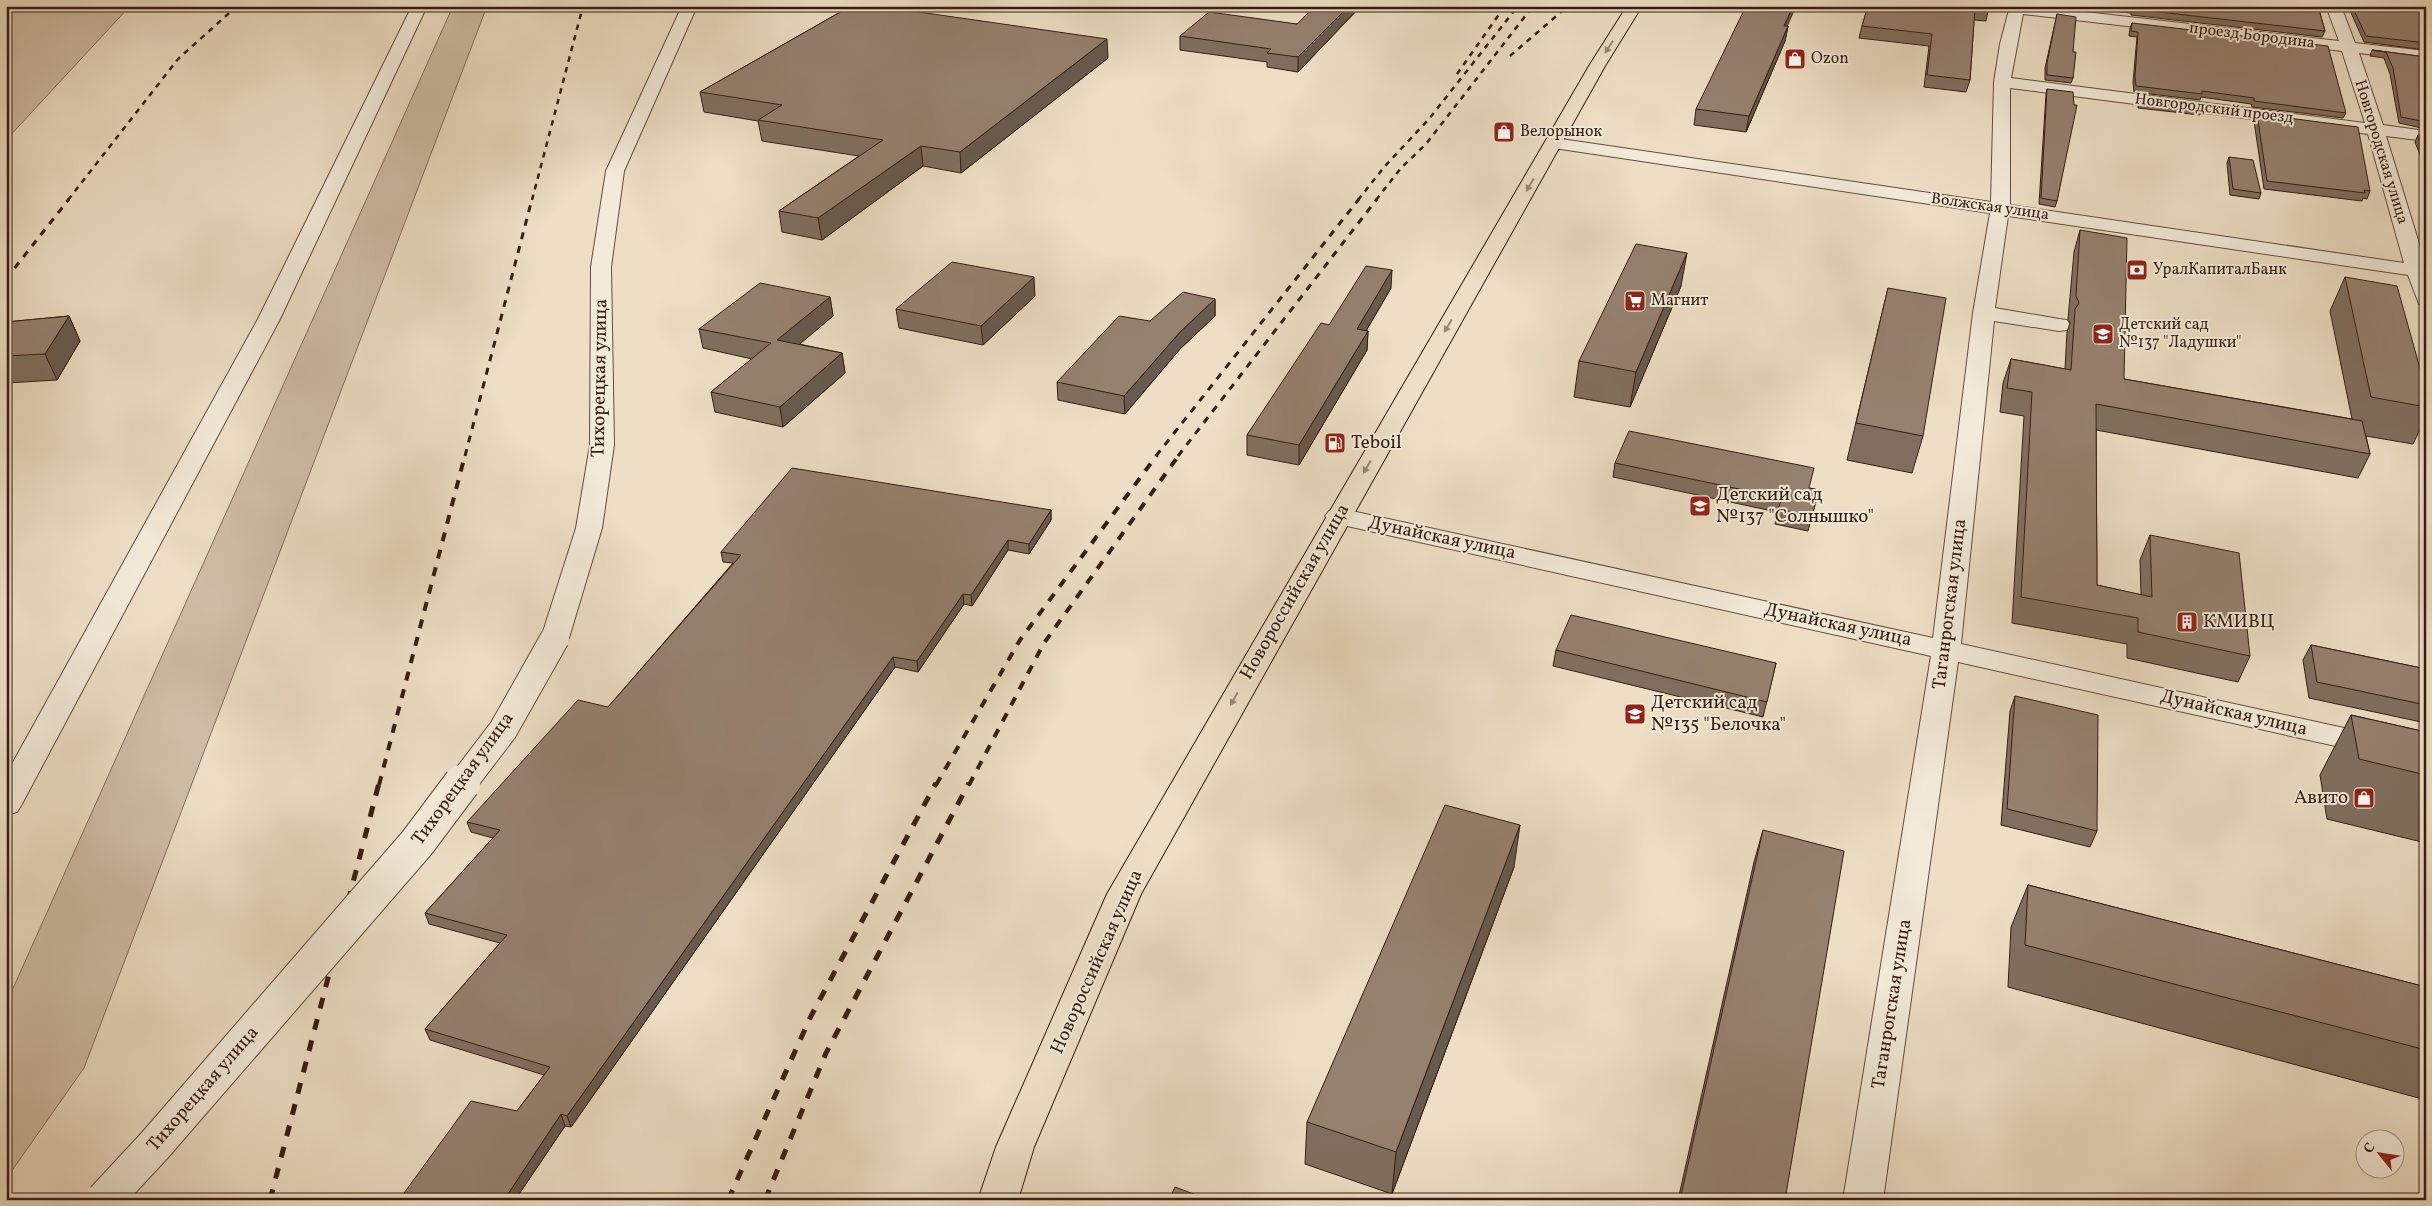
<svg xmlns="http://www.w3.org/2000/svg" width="2432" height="1206" font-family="Vollkorn,serif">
<rect width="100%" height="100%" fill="#eddec5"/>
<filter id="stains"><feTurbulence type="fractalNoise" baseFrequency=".004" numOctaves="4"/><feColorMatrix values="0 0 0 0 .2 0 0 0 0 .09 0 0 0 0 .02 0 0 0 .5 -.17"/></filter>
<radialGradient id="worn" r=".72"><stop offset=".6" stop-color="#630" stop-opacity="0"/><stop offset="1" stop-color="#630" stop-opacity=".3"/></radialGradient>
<!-- green -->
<path fill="#cebda6" stroke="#826d5c" d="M6,6H130L6,140Z
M453,6H487L84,1068L6,1179V1004Z"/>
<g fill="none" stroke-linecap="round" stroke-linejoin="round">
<!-- minor casing -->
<g stroke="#634d3e" stroke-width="2">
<path id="minor" d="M412,6H427L280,319L22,804L17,812L6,815V775L258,319Z
M682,6H697L624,171L611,267L614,445L602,528L569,638L565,644L555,647L545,644L541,638L576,528L590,445L591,267L606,171Z
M2010,6H2033L2339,41L2326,6H2341L2355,43L2426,51V61L2359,53L2383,125L2426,131V141L2386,136L2426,266V306L2419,304L2408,275L2008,216L1995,308L2059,319L2067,320L2070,325L2067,330L2059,331L1994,321L1961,644L2426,746V766L1958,662L1883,1200H1843L1931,656L1338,524L1329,521L1325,516L1329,511L1338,508L1933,638L1973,313L1990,213L1554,148L1548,147L1545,143L1548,139L1554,138L1991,202L1994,82L2000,44ZM2023,14L2342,51L2365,123L2011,78ZM2010,88L2368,134L2404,263L2010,205Z"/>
</g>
<!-- major casing -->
<g stroke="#351d11" stroke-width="2">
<path id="major" d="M1627,6H1642L1605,66L1141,894L1034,1147L1018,1200H978L996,1147L1107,894L1589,66Z"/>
</g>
<!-- minor -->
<use href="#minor" fill="#f3ead9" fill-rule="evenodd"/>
<!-- major -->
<use href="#major" fill="#eddec5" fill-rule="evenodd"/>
<!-- rail-far3 -->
<path stroke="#351d11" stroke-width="2.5" stroke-dasharray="5.5 5.5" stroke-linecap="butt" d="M1287,11L1291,6
M1510,56L1568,6
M1457,74L1505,6
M68,200L178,59L237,6
M532,200L583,6
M1358,200L1385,166L1429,119L1518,6
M1376,200L1401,168L1426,144L1533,6"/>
<!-- rail-far2 -->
<path stroke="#351d11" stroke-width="3" stroke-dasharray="7 7" stroke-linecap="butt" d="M6,279L69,199
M465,456L532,199
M1156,456L1359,199
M1178,456L1377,199"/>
<!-- rail-far1 -->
<path stroke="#351d11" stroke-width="4" stroke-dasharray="9 9" stroke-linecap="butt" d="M379,785L465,455
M936,785L1020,640L1157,455
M969,785L1044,643L1179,455"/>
<!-- rail -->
<path stroke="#351d11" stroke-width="5" stroke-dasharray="11 11" stroke-linecap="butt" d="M270,1200L379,783
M728,1200L811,1016L936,783
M765,1200L826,1053L969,783"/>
<!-- minor-bridge-far1 casing -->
<g stroke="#634d3e" stroke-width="30" stroke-linecap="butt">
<path id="minor-bridge-far1" d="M461,785L503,730L555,638"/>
</g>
<!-- minor-bridge casing -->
<g stroke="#634d3e" stroke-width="38" stroke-linecap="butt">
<path id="minor-bridge" d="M104,1200L155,1145L417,843L462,783"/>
</g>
<!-- minor-bridge-far1 -->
<use href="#minor-bridge-far1" stroke="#f3ead9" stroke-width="28"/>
<!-- minor-bridge -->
<use href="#minor-bridge" stroke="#f3ead9" stroke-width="36"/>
</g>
<!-- wall -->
<path fill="#806f5f" stroke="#351d11" d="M851,6H935L924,13L1108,58L961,173L923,166L822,240L782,232L779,211L859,156L762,141L758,121L704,112L700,92Z
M1315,6H1361L1298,72L1267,67V62L1180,50V36L1297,24Z
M1868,6H1989L1986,21L1974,20L1970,80L1966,92L1924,87L1929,46L1859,38L1862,26Z
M2056,6H2318L2325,31L2322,37L2131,15V13Z
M2348,6H2426V50L2364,42Z
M2057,14L2073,52V78L2071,83L2045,80V68Z
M2132,23L2346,113L2343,118L2252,107L2251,104L2201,97L2200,100L2134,92L2133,82L2137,37L2129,36L2130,28Z
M1788,26L1785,41L1746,132L1694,125L1696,109Z
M2372,50L2426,57V129L2399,123L2390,74L2384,58L2370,56Z
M2047,89L2074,105L2057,201L2055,207L2039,204L2046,94Z
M2140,101L2202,109L2200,115L2138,108V106Z
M2257,114L2370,191L2367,199L2363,198L2362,201L2264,189L2254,121Z
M2418,135L2426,136V170L2415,142Z
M2229,157L2261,193L2259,199L2230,195L2227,163Z
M2080,230L2124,379L2352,419L2330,311L2345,277L2426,390V417L2413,444L2366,436L2370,454L2358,478L2096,430L2097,585L2141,595L2140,560L2150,535L2250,656L2238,682L2127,658V644L2012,623L2024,416L2000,412L2003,383L2011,359L2065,369L2067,332L2070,323L2068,319L2074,252Z
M1681,286L1630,407L1574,397L1579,361Z
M1391,288L1366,331H1368L1367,350L1299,465L1247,455V435L1329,325Z
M1888,288L1923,436L1912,473L1847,460Z
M1035,296L983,345L899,328L896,309Z
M830,297L833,316L799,344L842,353L845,373L783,427L715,412L711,392L752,359L703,348L699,329Z
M1215,299V316L1180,349L1125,414L1058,400L1057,382L1150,321Z
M69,316L80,341L57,380L6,383V322Z
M1615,463L1809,488L1819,490L1808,531L1775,524L1777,512L1613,477Z
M1051,510V520L1029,554L1008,550L972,606L964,604L918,672L895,667L571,1127L565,1126L515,1200H399L517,1111L544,1075L430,1040L425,1029L500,943L429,924L425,913L493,838L471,832L467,822L608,707L733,563L723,562L721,552Z
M2311,645L2426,669V723L2309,698L2303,660Z
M1556,650L1776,663L1763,717L1553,666Z
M2015,696L2097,831L2090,847L2001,825L2010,711Z
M2351,715L2426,732V843L2327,819L2320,775Z
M1763,830L1785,1200H1678L1754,862Z
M1514,867L1392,1194L1305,1164L1307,1122Z
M2028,885L2426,987V1100L2008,987L2011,927Z"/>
<!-- shaded-wall -->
<path fill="#685a4e" stroke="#351d11" d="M903,6H935L900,27L898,9Z
M1349,6H1361L1298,72V57Z
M1793,6H1796L1781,40L1784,26Z
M1788,26L1785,41L1746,132L1749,116Z
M1107,39L1108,58L961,173L960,152Z
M921,146L923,166L822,240L818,218Z
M1687,253L1681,286L1630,407L1636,372Z
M1392,270L1391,288L1356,348L1357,329Z
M1034,277L1035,296L983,345L981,326Z
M830,297L833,316L781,360L777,340Z
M1215,299V316L1180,349L1125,414L1124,396L1180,332Z
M69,316L80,341L57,380L45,354Z
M1368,331L1367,350L1299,465V445Z
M842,353L845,373L783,427L780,407Z
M1051,510V520L1029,554V544Z
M1008,540V550L972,606L971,595Z
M963,594L964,604L918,672L917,661Z
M893,657L895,667L571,1127L567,1116Z
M1520,825L1514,867L1392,1194L1396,1152Z
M561,1114L565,1126L515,1200H504Z"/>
<!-- building -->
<path fill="#95816f" stroke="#351d11" d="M851,6H903L898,9L1107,39L960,152L921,146L818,218L779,211L883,140L758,120L782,105L700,92Z
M1315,6H1349L1298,57L1267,53L1271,49L1180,36L1209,12L1297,24Z
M1746,6H1793L1784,26H1788L1749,116L1696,109Z
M1868,6H1989V10L1975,8L1970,80L1927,75L1932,34L1862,26Z
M2127,6H2318L2325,31L2133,9V7Z
M2352,6H2426V43L2366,36Z
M2057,14L2076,17L2073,52H2076L2073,78L2047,75V63Z
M2132,23L2328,46L2346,113L2254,101V98L2202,91V94L2136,86L2135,77L2138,32L2131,31Z
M2372,50L2426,57V65H2424L2426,67V122L2401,117L2393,68L2386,52Z
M2047,89L2073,92L2074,105H2077L2057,201L2041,198Z
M2140,101L2202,109L2140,102Z
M2257,114L2358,127L2370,191L2364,190L2365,193L2267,181Z
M2418,135L2426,136V156Z
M2229,157L2253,160L2261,193L2233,189Z
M2080,230L2127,238L2124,379L2362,421L2370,454L2096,404L2097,585L2152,597L2150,535L2239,553L2250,656L2138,632V618L2021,597L2032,392L2007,388L2011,359L2071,370L2075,309L2079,303L2076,296Z
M1636,244L1687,253L1636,372L1579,361Z
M952,262L1034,277L981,326L896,309Z
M1366,266L1392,270L1357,329L1368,331L1299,445L1247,435L1321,323L1329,325Z
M2345,277L2397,286L2426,390V407L2371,397Z
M760,283L830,297L777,340L842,353L780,407L711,392L771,343L699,329Z
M1888,288L1946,298L1923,436L1856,423Z
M1183,292L1215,299L1180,332L1124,396L1057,382L1119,316L1150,321Z
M69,316L45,354L6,356V322Z
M1629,431L1814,468L1809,488L1819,490L1812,516L1778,509L1782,498L1615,463Z
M792,468L1051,510L1029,544L1008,540L971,595L963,594L917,661L893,657L567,1116L561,1114L504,1200H399L471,1101L517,1111L550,1067L425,1029L507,935L425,913L500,830L467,822L578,700L608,707L741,555L721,552Z
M1571,615L1776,663L1767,702L1556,650Z
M2311,645L2426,669V705L2317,682Z
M2015,696L2098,715L2097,831L2007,809Z
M2351,715L2426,732V775L2359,759Z
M1445,805L1520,825L1396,1152L1307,1122Z
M1763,830L1844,851L1785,1200H1680Z
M2028,885L2426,987V1050L2025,945Z
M1175,1187L1210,1200H1169Z
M1256,1195L1269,1200H1241Z"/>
<!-- one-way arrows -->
<defs><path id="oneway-solid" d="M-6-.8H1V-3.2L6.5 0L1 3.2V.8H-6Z" transform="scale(1.25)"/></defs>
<g fill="#9a8774">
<use href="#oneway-solid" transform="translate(1609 47) rotate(123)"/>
<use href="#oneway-solid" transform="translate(1530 185) rotate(120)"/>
<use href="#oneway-solid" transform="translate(1448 326) rotate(120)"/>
<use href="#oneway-solid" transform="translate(1367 467) rotate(120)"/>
<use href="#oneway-solid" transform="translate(1234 699) rotate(119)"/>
</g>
<!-- icons -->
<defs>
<g id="shop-square" transform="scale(1.125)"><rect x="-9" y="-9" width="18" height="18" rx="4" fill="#8f2418" stroke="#f3ead9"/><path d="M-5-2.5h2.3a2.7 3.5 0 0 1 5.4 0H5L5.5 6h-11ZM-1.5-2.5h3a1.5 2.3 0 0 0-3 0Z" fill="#fff"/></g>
<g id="bank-square" transform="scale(1.125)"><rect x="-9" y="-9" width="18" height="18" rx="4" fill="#8f2418" stroke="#f3ead9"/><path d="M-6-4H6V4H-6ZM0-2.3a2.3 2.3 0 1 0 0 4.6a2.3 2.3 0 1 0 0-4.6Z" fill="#fff"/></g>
<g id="supermarket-square" transform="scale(1.125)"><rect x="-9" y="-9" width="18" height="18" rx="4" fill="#8f2418" stroke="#f3ead9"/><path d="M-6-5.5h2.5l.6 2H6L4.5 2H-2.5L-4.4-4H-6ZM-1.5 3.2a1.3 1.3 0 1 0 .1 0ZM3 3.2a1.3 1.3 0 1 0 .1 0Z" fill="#fff"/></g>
<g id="school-square" transform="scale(1.125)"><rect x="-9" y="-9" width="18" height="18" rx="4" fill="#8f2418" stroke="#f3ead9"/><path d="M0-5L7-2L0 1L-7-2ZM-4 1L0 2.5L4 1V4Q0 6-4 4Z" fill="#fff"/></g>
<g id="fuel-square" transform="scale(1.125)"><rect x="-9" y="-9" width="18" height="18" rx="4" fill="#8f2418" stroke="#f3ead9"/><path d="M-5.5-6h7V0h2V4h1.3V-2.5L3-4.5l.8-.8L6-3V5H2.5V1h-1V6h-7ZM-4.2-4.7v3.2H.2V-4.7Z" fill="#fff"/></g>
<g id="building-square" transform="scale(1.125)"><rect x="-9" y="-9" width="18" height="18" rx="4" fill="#8f2418" stroke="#f3ead9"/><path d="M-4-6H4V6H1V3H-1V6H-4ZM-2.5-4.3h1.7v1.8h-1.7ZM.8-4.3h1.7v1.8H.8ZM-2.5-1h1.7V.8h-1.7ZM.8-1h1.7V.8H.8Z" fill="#fff"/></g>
</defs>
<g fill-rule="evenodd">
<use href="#shop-square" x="1795" y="59"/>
<use href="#shop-square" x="1504" y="132"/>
<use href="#bank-square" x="2137" y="270"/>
<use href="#supermarket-square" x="1635" y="301"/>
<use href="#school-square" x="2103" y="334"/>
<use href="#fuel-square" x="1335" y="443"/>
<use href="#school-square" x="1700" y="506"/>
<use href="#building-square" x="2187" y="622"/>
<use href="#school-square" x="1635" y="714"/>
<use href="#shop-square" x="2364" y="798"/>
</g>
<g text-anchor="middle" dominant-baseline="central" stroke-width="4" stroke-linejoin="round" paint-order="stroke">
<!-- far-street labels -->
<g font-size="16" fill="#351d11" stroke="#f3ead9">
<text transform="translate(2252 36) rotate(7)">проезд Бородина</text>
<text transform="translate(2214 109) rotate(7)">Новгородский проезд</text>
<text transform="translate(2381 152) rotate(73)">Новгородская улица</text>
<text transform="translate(1990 207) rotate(8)">Волжская улица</text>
</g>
<!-- far-poi labels -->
<g font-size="16" fill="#351d11" stroke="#f3ead9" text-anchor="start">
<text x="1811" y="59">Ozon</text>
<text x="1520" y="132">Велорынок</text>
<text x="2153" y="270">УралКапиталБанк</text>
<text x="1651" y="301">Магнит</text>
<text x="2119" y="325">Детский сад<tspan x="2119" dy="18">№137 "Ладушки"</tspan></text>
</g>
<!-- street labels -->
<g font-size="19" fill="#351d11" stroke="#f3ead9">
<text transform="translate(600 378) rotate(-89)">Тихорецкая улица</text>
<text transform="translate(1442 538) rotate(12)">Дунайская улица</text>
<text transform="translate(1295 592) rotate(-60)">Новороссийская улица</text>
<text transform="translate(1950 604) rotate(-83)">Таганрогская улица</text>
<text transform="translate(1838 625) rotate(12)">Дунайская улица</text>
<text transform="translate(2234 713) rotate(13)">Дунайская улица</text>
<text transform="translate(463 779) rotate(-54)">Тихорецкая улица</text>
<text transform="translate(1097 962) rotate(-66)">Новороссийская улица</text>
<text transform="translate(1892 1004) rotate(-81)">Таганрогская улица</text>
<text transform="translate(203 1089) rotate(-49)">Тихорецкая улица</text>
</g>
<!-- poi labels -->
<g font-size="19" fill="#351d11" stroke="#f3ead9" text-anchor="start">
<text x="1351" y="443">Teboil</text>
<text x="1716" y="495">Детский сад<tspan x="1716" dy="22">№137 "Солнышко"</tspan></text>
<text x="2203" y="622">КМИВЦ</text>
<text x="1651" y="703">Детский сад<tspan x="1651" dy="22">№135 "Белочка"</tspan></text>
<text x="2348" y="798" text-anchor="end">Авито</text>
</g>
</g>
<!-- margin -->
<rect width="2432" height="1206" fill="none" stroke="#eddec5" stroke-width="25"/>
<rect x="8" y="8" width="2417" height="1191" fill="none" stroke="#351d11" stroke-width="2.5"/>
<rect x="12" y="12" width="2407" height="1181" fill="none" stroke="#351d11"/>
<!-- north arrow -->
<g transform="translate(2380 1154) rotate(300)"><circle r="24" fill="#f3ead9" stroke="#a79889"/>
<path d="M0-4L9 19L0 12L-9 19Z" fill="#8f2418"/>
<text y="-8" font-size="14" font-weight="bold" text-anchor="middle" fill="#351d11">С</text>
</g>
<rect width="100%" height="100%" filter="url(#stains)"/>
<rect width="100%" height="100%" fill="url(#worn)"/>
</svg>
